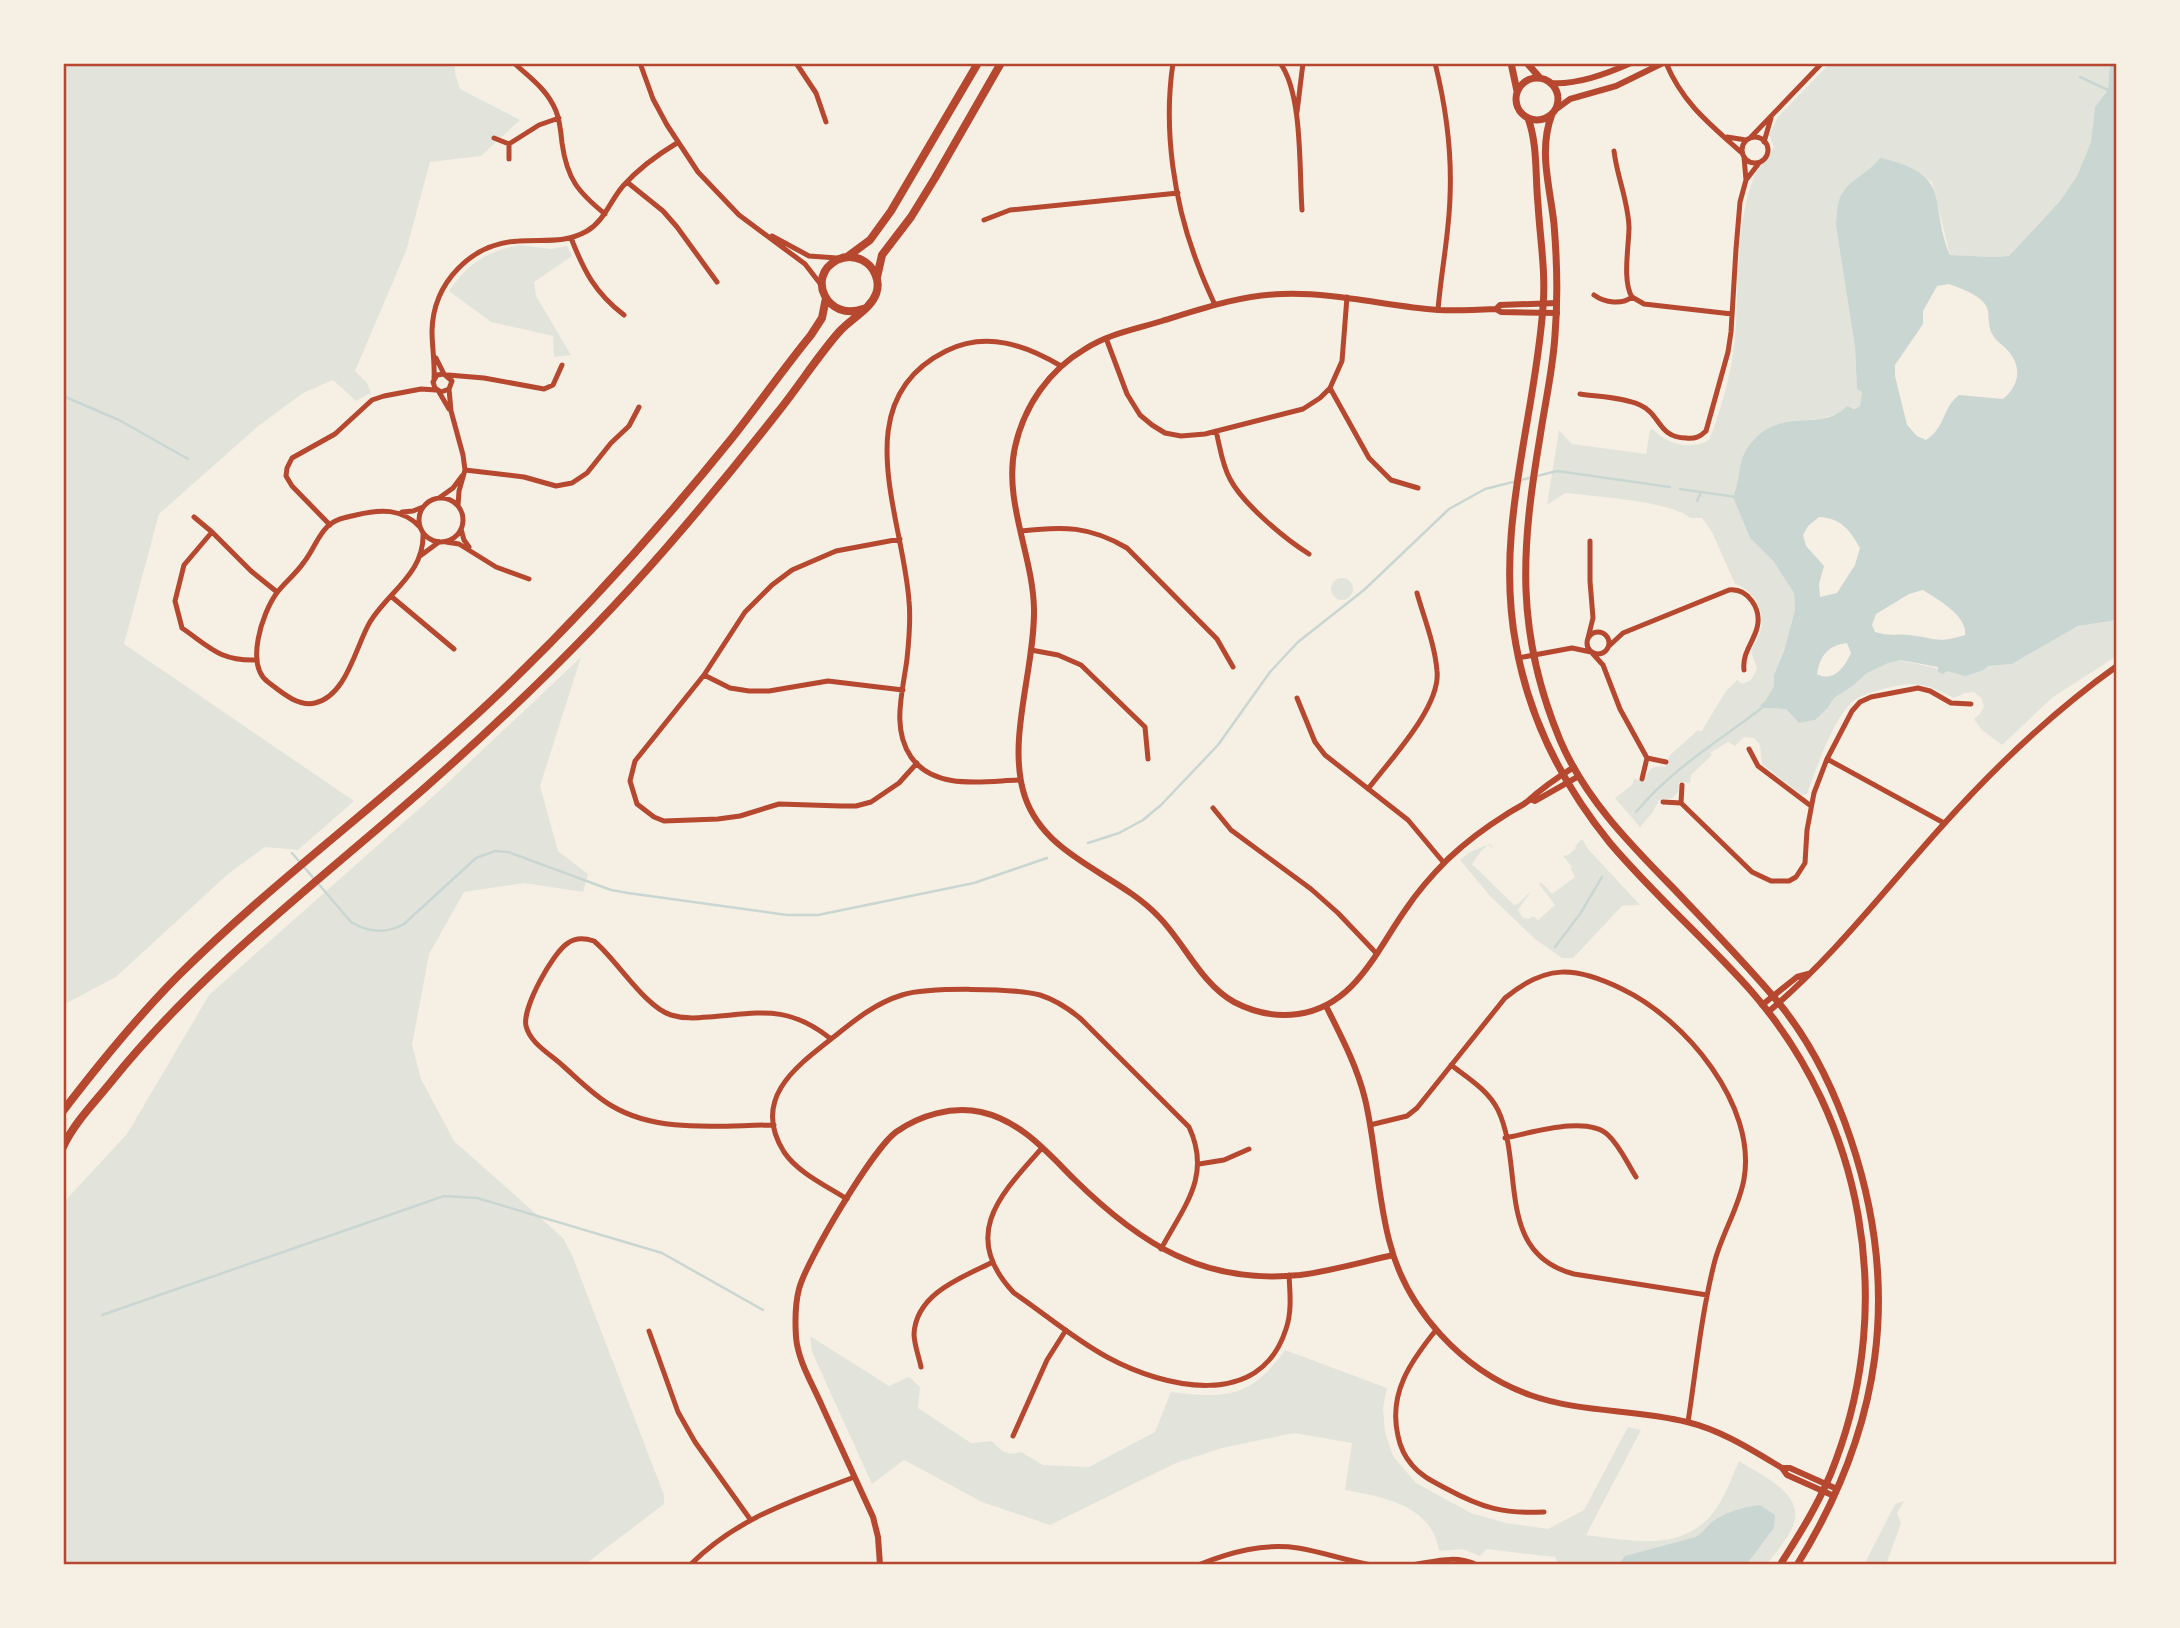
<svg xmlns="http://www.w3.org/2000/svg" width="2180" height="1628" font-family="Poppins,sans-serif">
<rect width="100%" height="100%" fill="#f6efe4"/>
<!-- green -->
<path fill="#e2e4dc" d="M63,63H455V73L460,89L520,120L481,156L430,162L406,251L355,371L367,383L371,393L356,401L333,380L303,393L257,427L159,514L124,644L354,801L298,850L265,847L228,874L116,977L63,1005Z
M1830,63H2110L2108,90L2095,107L2091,142L2077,176L2060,201L2009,256L1993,257L1950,255L1932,182L1919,172L1871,170L1843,191L1837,225L1855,347L1857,389L1862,392L1860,406L1821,419L1805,420L1740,469L1738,486L1734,498L1750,538L1774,562L1794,592L1795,610L1784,651L1774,675V686L1765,701L1760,705L1761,708L1786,709L1799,723L1815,720L1827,709L1834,698L1854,685L1867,673L1888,662L1901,660L1961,674L1984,670L1988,666L2012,664L2078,626L2117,620V656L2053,697L2002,745L1982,730L1974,719L1980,714L1984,706L1981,698L1974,692L1965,693L1954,698C1927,684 1917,681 1887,688C1876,691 1866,693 1856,699C1835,713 1816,769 1807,794L1802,795L1762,764L1760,745L1754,738L1744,737L1735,746L1728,742L1710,753L1712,755L1691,775L1690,783L1679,782L1678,792L1672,798L1659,800L1653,812L1640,827L1615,798L1632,785L1634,779L1644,781C1648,769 1653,765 1665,767L1669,756L1698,730L1701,732L1726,691L1737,680L1742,684L1751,680L1757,669L1751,651C1754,645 1759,637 1761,630C1766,611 1753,589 1735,584L1712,532L1702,518H1690C1671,501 1593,496 1565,493L1547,505L1559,430L1572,444L1646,454L1650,430L1653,429C1667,445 1691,450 1709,440C1721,412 1733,366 1735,336C1739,286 1735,231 1752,182C1756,168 1767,160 1774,147L1769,135L1778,117Z
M520,245L551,249L567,246L572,256L534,282L536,296L571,355L554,357L553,336L491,322L449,291C470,262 485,252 520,245Z
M1331 589a11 11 0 1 1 22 0a11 11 0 1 1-22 0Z
M581,657L540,786L558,851L588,874L583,892L524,883L464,892L429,954L412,1045L421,1079L454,1141L563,1238L572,1255L664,1495V1504L584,1565H63V1203L127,1134L209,995L439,791Z
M1582,839L1588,849L1640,905L1622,906L1573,958H1562L1535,939L1490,896L1460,860L1470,852L1490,844L1494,848L1488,845L1481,851L1472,864L1514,905L1518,904L1532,890L1518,910L1523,918L1529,919L1533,916L1538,920L1555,905L1539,884L1541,882L1552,894L1575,877L1571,869L1572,867L1563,856L1568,855L1576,848L1575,846Z
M810,1336L889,1386L909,1377L920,1387L918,1408L971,1443L992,1441C1001,1451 1007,1456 1021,1452L1043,1465L1089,1467L1155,1432L1171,1392C1226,1399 1251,1398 1285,1350L1387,1388L1383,1408L1385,1432L1393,1456L1416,1483L1471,1513L1506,1523L1548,1529L1584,1510L1628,1427L1641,1430L1586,1535C1630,1540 1680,1553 1712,1514C1724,1500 1731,1479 1739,1461C1759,1474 1804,1493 1794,1523C1789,1538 1775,1553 1766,1565H1559L1555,1557L1486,1549L1480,1556L1463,1549L1439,1551C1432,1505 1383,1497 1345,1490L1352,1443L1294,1433L1222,1448L1176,1463L1050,1525L982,1502L904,1460L872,1484L812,1352Z
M1904,1501L1897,1513L1901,1523L1886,1565H1864L1895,1504Z"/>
<!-- water -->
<path fill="#c9d6d2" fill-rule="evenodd" d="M2110,63H2117V620L2078,626L2012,664L1988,666L1984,670L1965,676L1947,671L1943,674L1938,672V667L1901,660L1888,663L1867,673L1854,685L1834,698L1827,709L1815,720L1799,723L1786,709L1761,708L1760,705L1765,701L1774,686V675L1784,651L1795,610L1794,593L1774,562L1750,538L1733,497C1740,482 1738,464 1746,450C1777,402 1819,435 1847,406L1854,409L1860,406L1862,392L1857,389L1855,347L1836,225C1837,214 1837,200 1843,192C1849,181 1870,172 1880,158C1955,174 1928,203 1950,255L1993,257L2009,256L2060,201L2077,176L2091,142L2095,107L2108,90ZM1949,284C1962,289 1985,296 1988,311C1989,320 1988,328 1994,337C1998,343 2005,346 2009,352C2023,369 2018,387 2003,399L1959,395C1942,408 1946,427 1926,440L1917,436L1907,425L1895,376V365L1923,324V311L1937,286ZM1819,517C1841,518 1850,530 1860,548L1855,565L1837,593L1820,597L1819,584L1824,566L1806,546L1803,535L1808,526ZM1923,590C1937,599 1968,616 1965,635C1936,644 1936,638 1909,635C1894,633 1892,637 1875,632L1872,625L1876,614L1909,594ZM1847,643L1851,653C1845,667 1833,683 1817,674C1820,656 1828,645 1847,643Z
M1760,1505L1775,1515L1774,1528L1746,1565H1618L1625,1556L1696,1537C1703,1533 1707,1526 1712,1522C1725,1512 1744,1507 1760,1505Z"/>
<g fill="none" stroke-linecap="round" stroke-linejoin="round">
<!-- stream -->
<path stroke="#c9d6d2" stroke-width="2.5" d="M2080,77L2108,90
M63,396L119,420L188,459
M1680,489L1736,497
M1697,501L1701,492
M1636,812C1674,767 1718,742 1763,707
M1088,843L1119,833L1143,820L1161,805L1218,745L1270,672L1298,642L1364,590L1449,509L1485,489L1557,471L1670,487
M292,853L351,922C369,933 386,934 404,924L476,858L495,851L508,852L611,890L628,893L787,915H818L974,883L1047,858
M1555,947L1580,914L1602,877
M102,1315L444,1196L477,1198L662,1253L763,1310"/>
<!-- minor -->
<path stroke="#b5482f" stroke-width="5" d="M514,63C530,78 547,89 556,111C560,121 561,132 562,143C567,179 578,192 605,214
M640,63L653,99L667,125L698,172L739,215L805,264L822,286
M796,63L816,93L826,122
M1173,63C1163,129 1174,204 1198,265C1203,279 1209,292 1215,305
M1280,63C1303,94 1299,170 1302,210
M1435,63C1446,107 1452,152 1450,197C1449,235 1441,272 1438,310
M1666,63C1683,104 1711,125 1742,153
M1297,112L1303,63
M1727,137L1746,140
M1742 150a13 13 0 1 1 26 0a13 13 0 1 1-26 0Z
M494,138L509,144V159
M1750,138L1822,63
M1764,142L1771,118
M509,144L539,125L559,118
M1614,151C1617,177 1628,200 1629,227C1629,246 1622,281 1632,297L1644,304L1732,314
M1746,180L1759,163
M627,182L663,211L677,227L717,282
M984,220L1010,210L1178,193
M772,236L809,256L837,258
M571,238C584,271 595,293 624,315
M1594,295C1605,303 1622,305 1632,297
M1106,338L1127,394L1140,415L1152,425L1165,433L1181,436L1205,434L1303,409L1320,398L1330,388L1342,361L1347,297
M436,358L444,374L452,381L449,389L441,392L435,388L433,382L437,375L444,374
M448,375L484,378L544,389L553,385L562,365
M434,379C435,363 432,347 432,331C433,283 471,243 519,241C544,239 564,244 587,231C605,220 610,201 623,186C639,168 657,155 677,143
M1330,388L1369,458L1391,480L1418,488
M449,389L451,411L463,455L465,470L459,491L458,506
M439,392L449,409
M1580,394C1599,397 1622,397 1640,405C1661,414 1657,437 1686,438C1695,439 1700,437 1706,431L1728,352L1731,332L1736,249L1740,202L1746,180L1744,157
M1216,431C1220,447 1222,465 1230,479C1243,504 1285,539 1309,554
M465,470L524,477L556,486L572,483L587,473L611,443L629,426L639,407
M439,498L453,488L462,476
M419 520a22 22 0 1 1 44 0a22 22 0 1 1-44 0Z
M402,512L413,511L423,507
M194,517L212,532L184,565L175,601L182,628C211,648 220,661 256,660
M330,525L292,486L286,476L287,468L292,458L335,434L372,400L384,396L421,389L436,390
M420,527C402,508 380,509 356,515C346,517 335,519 327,527C317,537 313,551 304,562C296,574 284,583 276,594C262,614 245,665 268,682C281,692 298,707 315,703C347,696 356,645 370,622C388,592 425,573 423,533
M461,529L464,540L469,547
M1021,531C1063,526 1090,526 1127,548L1217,639L1233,667
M212,532L251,571L277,592
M900,539L836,551L792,570L772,585L745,612L704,675L635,761L630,781L637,804L654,817L664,821L718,819L740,816L779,804L841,806H856L871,802L899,783L917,763
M446,542L459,544L496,567L529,579
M420,556L439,542
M392,597L454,649
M1587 643a11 11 0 1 1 22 0a11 11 0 1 1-22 0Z
M1588,638L1593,618L1590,581V541
M1609,646L1623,633L1729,590C1748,588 1762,609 1757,628C1753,643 1742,653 1744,670
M1031,650L1058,655L1081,665L1145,727L1148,759
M1593,654L1603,665L1620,709L1647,758
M1518,658L1572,648L1591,652
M704,675L730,688L749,691H769L828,681L903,690
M1297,698L1315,742L1325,755L1408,820L1444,863
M1749,749L1758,766L1811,806
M1827,759L1944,823
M1642,779L1647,758L1666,762
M1020,780C984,781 935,791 911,757C891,728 903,691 907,659C909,640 911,620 909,601C903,516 845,401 946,351C987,331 1025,345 1061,366
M1368,789C1389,761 1441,707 1437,671C1435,645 1424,618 1417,593
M1663,802L1681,803L1752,872L1771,881H1789L1796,877L1805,863L1807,830L1814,793L1827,759L1852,711L1860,702L1871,697L1918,688L1930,691L1951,703L1971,704
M1681,803L1682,785
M1213,808L1231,830L1311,889L1338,913L1377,954
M1451,1065C1468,1078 1488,1090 1498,1110C1525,1167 1494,1253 1574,1274L1707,1295
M774,1125C721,1125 659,1134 612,1106C593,1095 578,1079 562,1065C550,1054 530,1043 526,1026C522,1008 553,952 568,943C576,937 585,938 594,941C616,959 645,1007 671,1015C684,1019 696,1018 709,1017C760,1013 787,1004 831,1039
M1370,1125L1407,1116L1417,1108L1505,998C1546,964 1575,966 1622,989C1685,1019 1757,1105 1744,1179C1739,1208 1721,1235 1714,1264C1701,1316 1696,1370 1688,1422
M1505,1138C1531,1133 1587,1115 1608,1135C1620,1146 1627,1163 1636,1177
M1042,1148C1001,1194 959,1235 1014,1293C1045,1314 1074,1339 1107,1357C1164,1388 1260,1411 1286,1329C1292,1312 1290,1293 1289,1275
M1199,1164L1224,1160L1249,1149
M847,1199C827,1186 798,1173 784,1152C750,1098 798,1065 835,1036C856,1019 876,1003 902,995C928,987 1014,988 1040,995C1056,1000 1068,1008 1081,1019L1189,1127C1212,1176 1184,1206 1161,1249
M1436,1330C1411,1361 1388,1393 1398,1436C1400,1446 1405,1457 1412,1465C1421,1476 1434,1482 1447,1489C1482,1508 1504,1514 1544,1512
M649,1331L678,1412L695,1442L750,1519
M921,1367C919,1357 914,1344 914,1334C916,1293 963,1277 993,1262
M1013,1436L1047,1360L1066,1330
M690,1565C738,1517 793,1501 854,1477
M1198,1565C1231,1552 1263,1543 1298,1548C1323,1552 1347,1561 1372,1565
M1410,1565C1433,1562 1455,1554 1477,1565"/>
<!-- tertiary -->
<path stroke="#b5482f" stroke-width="6" d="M1550,83C1577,85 1606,74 1631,63
M1555,110L1570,99L1616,86L1663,63
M1557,303L1500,305L1496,309C1477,310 1457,311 1438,310C1386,306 1335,292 1282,294C1241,295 1201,309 1162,321C1136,329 1108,334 1085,349C1049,370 1024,406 1015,447C1003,501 1033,555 1034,609C1035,669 1006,741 1025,797C1046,858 1117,873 1158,916C1184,942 1201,984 1234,1002C1253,1012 1276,1017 1298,1014C1355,1006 1376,951 1406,909C1418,891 1433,874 1448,859C1466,842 1486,827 1507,814C1514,809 1522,806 1528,801C1541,789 1558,777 1574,767
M1496,309L1501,312L1557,313
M1530,799L1535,801L1579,776
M1762,1005L1797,977L1808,974
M1326,1006C1341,1036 1357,1066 1365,1099C1376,1145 1377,1194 1389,1240C1406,1310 1463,1371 1530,1395C1580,1413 1635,1409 1687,1422C1721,1430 1752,1450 1782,1468L1787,1475L1834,1496
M1768,1012C1834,957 1885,889 1943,825C1995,767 2054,711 2117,666
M1782,1468H1790L1837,1489
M880,1565L878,1537L873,1517C856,1480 839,1443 822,1406C812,1383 798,1361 796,1337C795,1321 795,1304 799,1289C806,1261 873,1149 896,1132C920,1115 952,1106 981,1112C1021,1121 1047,1152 1074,1179C1140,1244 1204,1285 1300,1275C1331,1271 1362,1262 1393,1255"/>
<!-- secondary -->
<path stroke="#b5482f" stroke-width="7" d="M1511,63L1517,91
M1527,63L1540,78
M1516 99a21 21 0 1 1 42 0a21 21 0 1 1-42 0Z
M1552,114C1538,151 1550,186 1554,224C1557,260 1558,298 1555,335C1553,369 1545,403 1540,437C1521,549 1515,632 1560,740C1585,799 1631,845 1675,890C1708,925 1741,959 1772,995C1808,1036 1834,1089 1851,1140C1902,1292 1881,1429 1797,1565
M1528,118C1538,146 1535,175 1538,204C1540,239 1546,272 1543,307C1535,420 1494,530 1516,645C1529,718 1563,785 1610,843C1654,895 1707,941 1752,992C1864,1121 1895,1302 1836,1460C1823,1497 1801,1532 1780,1565"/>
<!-- primary -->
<path stroke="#b5482f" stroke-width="8" d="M847,257L870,240L891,211L978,63
M877,277L882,255L911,217L935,178L1001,63
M63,1111C99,1064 137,1017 179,975C277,878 389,797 490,702C577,620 657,531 732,438C759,404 784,368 811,335L822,318L826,298
M63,1147C74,1123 94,1103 111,1082C192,981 291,903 389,819C487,735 582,645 667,547C705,503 742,458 778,412C799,386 817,357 839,332C850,319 870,310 876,294C881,281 874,266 862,260C854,256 845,256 837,260C805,277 828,322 863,309"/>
</g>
<!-- border -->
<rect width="2180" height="1628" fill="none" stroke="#f6efe4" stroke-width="130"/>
<rect x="65" y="65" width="2050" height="1498" fill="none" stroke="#b5482f" stroke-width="2.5"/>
</svg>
